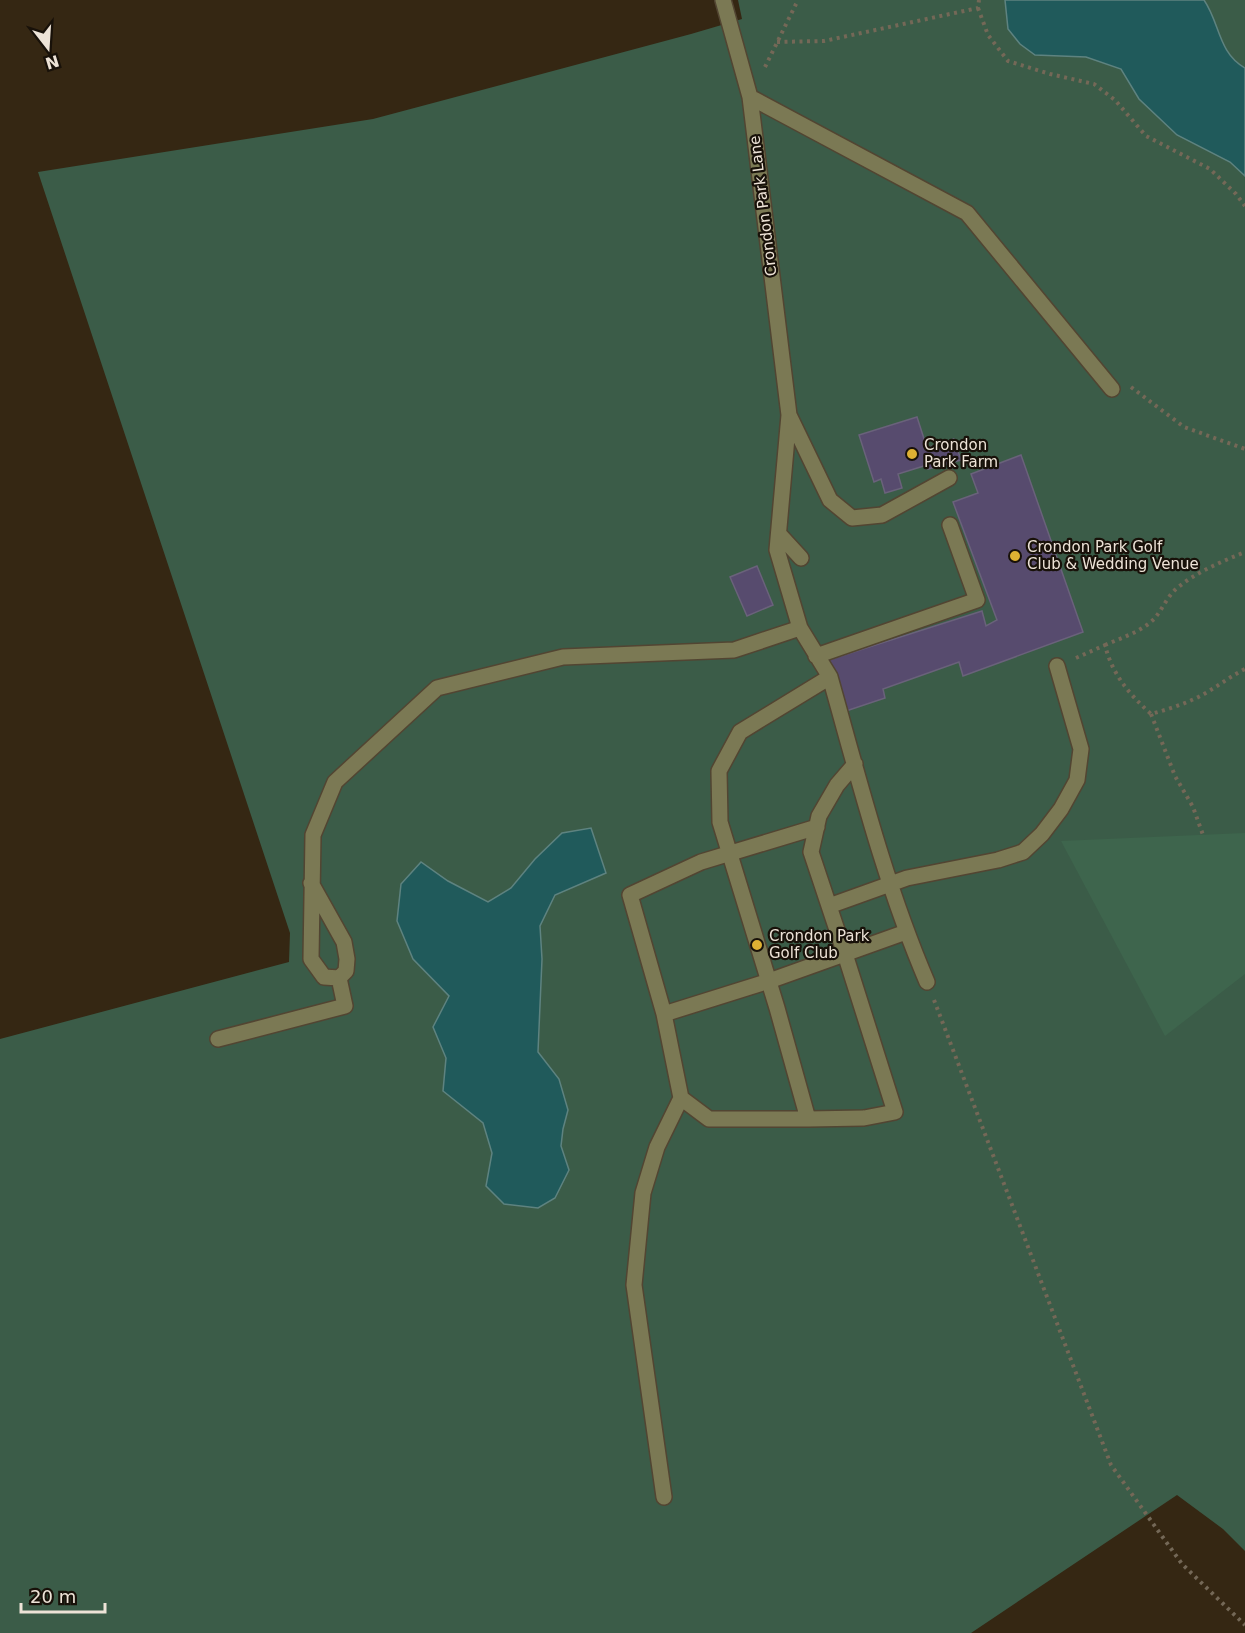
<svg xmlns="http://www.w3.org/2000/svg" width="1245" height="1633" font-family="'DejaVu Sans',sans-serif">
<rect width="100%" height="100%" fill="#352713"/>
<!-- green -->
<path fill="#3b5c48" d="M738,0H1245V1551L1223,1529L1177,1495L971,1633H0V1039L289,962L290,933L38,172L373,119L691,34L742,19Z"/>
<!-- forest -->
<path fill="#3e654d" d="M1245,833V974L1165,1036L1061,841Z"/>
<!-- water -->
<path fill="#205a5b" stroke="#5e8380" stroke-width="1.5" d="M1005,0H1204C1220,23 1218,53 1245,68V176L1230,162L1177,135L1139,99L1121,69L1086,57L1035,55L1020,44L1008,29Z
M591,828L606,873L555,895L540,926L542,959L538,1052L559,1079L568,1110L563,1129L561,1146L569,1170L555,1198L538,1208L504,1204L486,1186L492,1153L483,1123L443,1091L446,1058L433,1027L449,996L413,959L397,921L401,884L421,862L448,881L488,902L511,888L535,859L562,833Z"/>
<!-- building -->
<path fill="#574b6e" stroke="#6a627b" stroke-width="1.5" d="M917,417L927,448L954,439L961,460L928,469L927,465L898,474L902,488L885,493L881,479L874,482L859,435Z
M1021,455L1083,632L963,676L959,662L883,689L885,698L840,713L825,661L982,611L986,626L997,620L953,502L978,493L971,474Z
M757,566L773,605L747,616L730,577Z"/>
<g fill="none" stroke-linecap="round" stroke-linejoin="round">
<!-- minor casing -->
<g stroke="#524532" stroke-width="18">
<path id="minor" d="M750,97L967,213L1112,389
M789,415L830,500L852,518L882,515L949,478
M779,534L801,558
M800,628L830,677L740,732L719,771L720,822L777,1008L808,1119L864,1118L895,1112L845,954L811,852L819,816L837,785L855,764
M816,656L977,600L950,525
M830,677C859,780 885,884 927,982
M311,883L344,942L347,959L346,971L339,978L324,977L311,959L313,835L335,782L437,688L563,657L734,650L800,628L777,550L789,415L750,97L723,0
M829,906L907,878L998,860L1023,852L1042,834L1061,809L1077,780L1081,749L1057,666
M664,1014L630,895L701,862L817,827
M218,1039L345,1006L339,978
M681,1098L709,1119H808
M664,1497L634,1285L643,1193L657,1147L681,1098L664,1014L769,981L906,932"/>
</g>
<!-- path -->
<path stroke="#746857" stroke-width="4" stroke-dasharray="3 4.5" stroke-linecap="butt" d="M978,8L988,35L1008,61L1050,74L1094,84L1115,100L1146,136L1210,169L1236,194L1245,206
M777,42L824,41L978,8L979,0
M765,67L798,0
M1131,387L1184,427L1245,449
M1105,645C1121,638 1141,632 1154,619C1162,610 1167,597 1176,589C1196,572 1221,562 1245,552
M1076,658L1105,645C1112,674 1129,694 1151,714C1169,709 1188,703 1204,694C1218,686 1231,676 1245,669
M1151,714L1175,776L1193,807L1203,835
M934,1000L1111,1465L1182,1564L1245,1625"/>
<!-- minor -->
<use href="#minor" stroke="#7b7954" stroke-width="15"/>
</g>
<!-- markers -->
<g fill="#deb133" stroke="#181109" stroke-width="2">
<circle cx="912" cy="454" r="6"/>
<circle cx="1015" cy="556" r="6"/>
<circle cx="757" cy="945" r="6"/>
</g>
<g text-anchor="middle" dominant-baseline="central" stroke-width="4.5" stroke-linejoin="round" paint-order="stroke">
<!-- street labels -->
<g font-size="15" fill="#ede3d7" stroke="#181109">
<text transform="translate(763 206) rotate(-97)">Crondon Park Lane</text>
</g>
<!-- poi labels -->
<g font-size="15" fill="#ede3d7" stroke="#181109" text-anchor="start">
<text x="924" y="445">Crondon<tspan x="924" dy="17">Park Farm</tspan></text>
<text x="1027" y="547">Crondon Park Golf<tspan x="1027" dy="17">Club &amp; Wedding Venue</tspan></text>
<text x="769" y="936">Crondon Park<tspan x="769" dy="17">Golf Club</tspan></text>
</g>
</g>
<!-- north arrow -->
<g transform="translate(48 48) rotate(163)" stroke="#181109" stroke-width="4.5" paint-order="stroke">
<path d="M0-4.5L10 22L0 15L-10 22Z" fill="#ede3d7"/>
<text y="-9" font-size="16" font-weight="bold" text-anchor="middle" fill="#ede3d7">N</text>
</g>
<!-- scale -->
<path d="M21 1603v9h84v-9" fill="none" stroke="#ede3d7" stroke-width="3"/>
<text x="30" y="1603" font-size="18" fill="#ede3d7" stroke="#181109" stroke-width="4.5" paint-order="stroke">20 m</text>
</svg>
